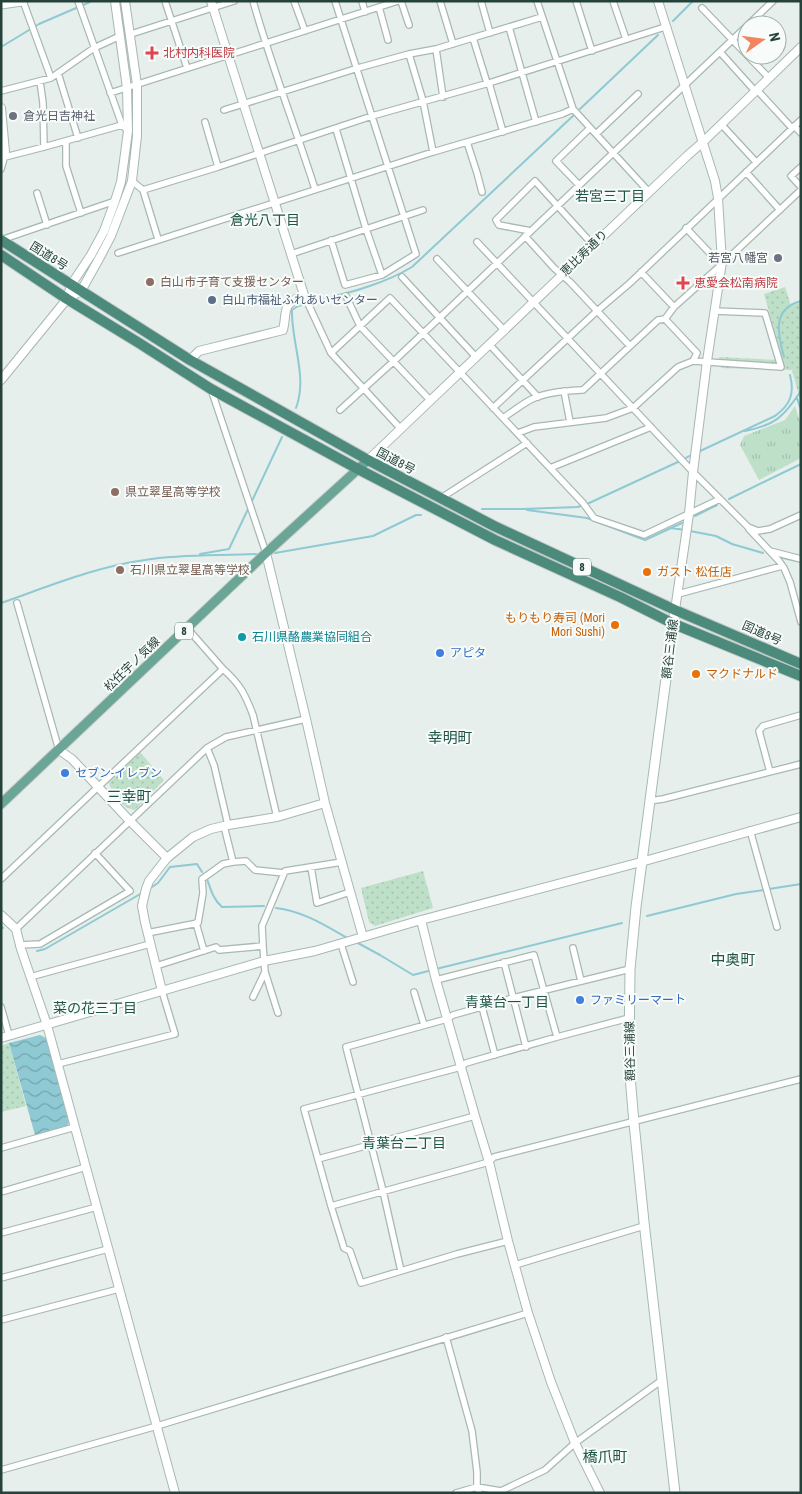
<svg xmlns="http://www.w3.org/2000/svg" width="802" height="1494" font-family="'Roboto Condensed','Noto Sans JP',sans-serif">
<defs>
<pattern id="grass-tufts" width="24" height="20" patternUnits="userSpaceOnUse" patternTransform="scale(1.25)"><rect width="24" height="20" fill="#bfe0c8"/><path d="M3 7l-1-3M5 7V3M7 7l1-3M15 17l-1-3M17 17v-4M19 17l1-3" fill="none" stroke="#a4c1ad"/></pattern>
<pattern id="park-dots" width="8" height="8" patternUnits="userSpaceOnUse" patternTransform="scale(1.25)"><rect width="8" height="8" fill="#bfe0c8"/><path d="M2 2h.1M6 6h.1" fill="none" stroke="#a4c1ad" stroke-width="1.8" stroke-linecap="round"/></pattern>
<pattern id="water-waves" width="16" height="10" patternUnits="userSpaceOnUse" patternTransform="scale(1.25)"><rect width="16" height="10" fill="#8ec9d4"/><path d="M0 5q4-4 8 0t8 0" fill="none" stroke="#74a5ad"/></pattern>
</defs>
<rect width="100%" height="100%" fill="#e6efeb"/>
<!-- grass -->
<path fill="url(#grass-tufts)" d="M795,406L801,425V458L759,480L740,445L744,436L785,420Z"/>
<!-- park -->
<path fill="url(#park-dots)" d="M785,287L791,306L801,302V403L792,370L721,368L719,357L779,360L781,354L764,294Z
M140,752L164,780L135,810C122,808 112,795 109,783Z
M423,871L433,908L375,926L369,922L361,888Z
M9,1043L26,1106L1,1112V1046Z"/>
<!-- water -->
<path fill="url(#water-waves)" d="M40,1035L46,1038L69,1123L67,1126L35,1135L9,1043Z"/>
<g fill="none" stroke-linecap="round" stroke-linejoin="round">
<!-- stream -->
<path stroke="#8ec9d4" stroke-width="2" d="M673,21L693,1
M1,47L39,24L90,2
M580,109L658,35
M784,357C778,335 771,309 801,301
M797,398L801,410
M296,408C308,376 291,343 292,310L298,306C337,295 377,288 412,267L575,114
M745,431C776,425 784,416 801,391
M698,452L775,416C790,405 795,394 790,375
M684,459L693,454
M729,499L801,464
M251,503L282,437
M587,504L680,461
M482,509H522L578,507L582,505
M527,510L587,518L645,540L671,528L685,530
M695,516L717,505
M671,528L682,523
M690,531L716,536L732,544L763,553
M275,553L373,536L416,515H421
M200,554L229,549L249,507
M783,558L801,562
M1,603C47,587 98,566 145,560C182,554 220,556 257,554
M207,879C211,890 213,899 222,907L264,906
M149,889L158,883L170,867L197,864L202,872
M769,889L801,884
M276,908C303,911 326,926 349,939
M647,916L736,894L764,890
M1,926L3,928
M356,942L380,955L413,975L432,970
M37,951L45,949L142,893
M436,969L622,923"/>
<!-- minor casing -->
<g stroke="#a8b8b2" stroke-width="8">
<path id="minor" d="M23,1L51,78
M78,1L122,125L128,131
M165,1L187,68
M253,1C271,65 295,126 315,189
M294,1L305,31
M335,1L416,254L382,275L366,229L336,129
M362,1L365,12
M401,1L409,25
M440,1L453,44
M481,1L490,33
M537,1L573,109L649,192
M576,1L592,51
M613,1L626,39
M379,7L388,40
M702,8L769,78
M748,25L773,1
M509,27L536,122
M131,34L234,1
M473,38L487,83
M436,49L443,97
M720,52L755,91
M409,54L423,101L433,152
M58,73L78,138
M40,81L43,103L44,147
M489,83L503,132
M757,90L792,128
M1,91L51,78L94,48L120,36
M110,93L398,1
M224,110L358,68L409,54L436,49L542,17
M205,122L218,167
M721,124L756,162
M794,126L801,133
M596,134L638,94
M66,141V166L81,213
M467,142L477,173L482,192
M5,157L44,147L122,125
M801,167L791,176L801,187
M1,169L5,155
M746,172L780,210
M132,181L143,190L158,239
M579,185L556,161L590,128
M143,190L218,167L372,116L489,83L665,27
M37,193L47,225
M686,228L721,265
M531,231L499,225L496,220L535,181L593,245
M525,236L554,268L570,282L630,346
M1,240L115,201
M331,240L345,285L382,275
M477,242L693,472L748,527L758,531L770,529L801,515
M118,253L433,152L562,114L573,109
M291,254L423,210
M437,259L504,330
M641,272L674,307
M402,277L476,357
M304,295L331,353L400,428
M346,296L360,326L430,400
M665,319L697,353L693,361
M489,344L538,397
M331,353L390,298L583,503L594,518L644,535L720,499
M211,389L266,553
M564,391L570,422
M493,408L597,311L630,283L801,120
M340,410L394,361L747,26
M503,418C512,412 521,405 530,400C545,392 566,391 583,390L658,320L665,319L674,307L721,265L801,190
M518,433L534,427L606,418L633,408L678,367L693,361L781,367L765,313L714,311
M550,468L651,427
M441,498L527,443
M749,529L779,561L784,568L790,582L801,622
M770,551L801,559
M678,594L782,566
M17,603L59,750
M187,628L223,669
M207,748L214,765L228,825
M770,772L759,731L763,726L801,715
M649,801L663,799L801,764
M224,826L233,862L246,861L255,870L284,873
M750,830L777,927
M311,867L317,903L350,892
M1,879L98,787L223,669C240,684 245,694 253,715L277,817
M196,923L204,951
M16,929L207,748L226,737L306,719
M147,933L198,923L203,893L202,879L223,864L233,862
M341,944L353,982
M19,945L40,944L130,891L95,853
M263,946L262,926L285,871L342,862
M573,948L581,981
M504,962L526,1047
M156,966L216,947L219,950L263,946L265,972L278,1013
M30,977L150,944
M436,980L534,955L557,1037L466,1063L461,1067L304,1109L331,1206L489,1162L494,1157L801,1079
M414,992L424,1025
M253,997L265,972
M1,1007L9,1035
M482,1007L495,1055
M557,1037L629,1018
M58,1064L175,1034L162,991
M1,1148L75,1127
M318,1159L475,1116
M1,1192L86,1167
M331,1206L344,1248L350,1251L361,1283L401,1271
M1,1233L97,1207
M508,1241L457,1254L401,1271L383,1191L346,1047L447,1019L453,1015L513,998L630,969
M515,1265L644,1226
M1,1278L108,1249
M1,1320L119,1289
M446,1337L472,1431L477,1472V1487L479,1493
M1,1470L157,1426L528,1313
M456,1493L477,1487L501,1491L545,1470L575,1443L662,1380"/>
</g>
<!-- tertiary casing -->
<g stroke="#a8b8b2" stroke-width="10">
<path id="tertiary" d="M658,1L715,181L718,198L722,262L707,361L693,472L689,514L675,610
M1,108L5,152L1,157
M67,299L71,285L91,255L104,231L115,201L121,182L124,161L128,131L127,88L115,1
M190,360L199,351L283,330C288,309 280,306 304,295L211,1
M1,380L67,299L81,291L100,257L111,236L132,181L137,136V85L125,1
M368,460L688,155L703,142L801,47
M266,553L306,719L325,803L363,937
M59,750L72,759L129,820L167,858
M1,915L16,929L21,949L47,1025L175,1493
M421,920L436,980L475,1116L489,1162L508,1241L528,1313L551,1382L575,1443L600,1493
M162,991L145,922L142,906L146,889L149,881L167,858L193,837L211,829L228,825L277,817L325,803
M1,1038L264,961L315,951L421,920L641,862L801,817"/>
</g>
<!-- secondary casing -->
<g stroke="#a4bbb3" stroke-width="11">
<path id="secondary" d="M1,4L22,1
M675,610L636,907L630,969L629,1064L634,1123L644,1222L675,1493"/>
</g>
<!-- primary casing -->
<g stroke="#c2cac8" stroke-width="11">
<path id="primary" d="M1,804L266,553L368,460"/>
</g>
<!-- trunk casing -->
<g stroke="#c2cac8" stroke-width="12">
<path id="trunk" d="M1,240L190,360L368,460L494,526L675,610L801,664
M1,255L67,299L139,343L211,389L358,469L495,540L620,597L674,624L801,676"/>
</g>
<!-- minor -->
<use href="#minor" stroke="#fff" stroke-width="5.5"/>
<!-- tertiary -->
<use href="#tertiary" stroke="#fff" stroke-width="8"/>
<!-- secondary -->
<use href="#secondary" stroke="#fff" stroke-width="9"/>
<!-- primary -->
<use href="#primary" stroke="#6aa596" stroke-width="9"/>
<!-- trunk -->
<use href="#trunk" stroke="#4c8a7c" stroke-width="10"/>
</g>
<!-- markers -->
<g fill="#e0444e" stroke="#f7fbf9" stroke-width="2">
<path d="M149.5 45.5h5v5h5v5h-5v5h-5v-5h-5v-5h5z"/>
<path d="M680.5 275.5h5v5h5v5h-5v5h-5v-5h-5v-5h5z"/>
</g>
<g fill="#6b7280" stroke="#f7fbf9" stroke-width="2">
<circle cx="13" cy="116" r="5"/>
<circle cx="778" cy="258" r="5"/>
</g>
<g fill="#8d6e63" stroke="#f7fbf9" stroke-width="2">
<circle cx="150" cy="282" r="5"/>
<circle cx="115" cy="492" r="5"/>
<circle cx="120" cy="570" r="5"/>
</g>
<circle fill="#5c6f8a" stroke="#f7fbf9" stroke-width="2" cx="212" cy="300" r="5"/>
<g fill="#e8710a" stroke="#f7fbf9" stroke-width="2">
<circle cx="647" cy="572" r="5"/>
<circle cx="615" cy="625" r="5"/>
<circle cx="696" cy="674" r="5"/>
</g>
<circle fill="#0f9aa8" stroke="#f7fbf9" stroke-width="2" cx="242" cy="637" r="5"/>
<g fill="#3f7fe0" stroke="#f7fbf9" stroke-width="2">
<circle cx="440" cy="653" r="5"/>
<circle cx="65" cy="773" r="5"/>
<circle cx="580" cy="1000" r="5"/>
</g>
<g text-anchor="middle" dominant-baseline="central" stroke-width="4" stroke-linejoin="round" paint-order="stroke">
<!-- shield labels -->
<g fill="#f7fbf9" stroke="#637a73" stroke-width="1">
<rect x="573" y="558.5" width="18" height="17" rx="4"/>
<rect x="175" y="622.5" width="18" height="17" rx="4"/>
</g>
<g font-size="11" font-weight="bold" fill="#24423a">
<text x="582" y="567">8</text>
<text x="184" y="631">8</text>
</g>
<!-- health labels -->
<g font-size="12" fill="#be3a42" stroke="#f7fbf9" text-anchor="start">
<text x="163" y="53">北村内科医院</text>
<text x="694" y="283">恵愛会松南病院</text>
</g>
<!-- worship labels -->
<g font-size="12" fill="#5b616d" stroke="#f7fbf9" text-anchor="start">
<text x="23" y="116">倉光日吉神社</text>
<text x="768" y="258" text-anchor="end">若宮八幡宮</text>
</g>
<!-- street labels -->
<g font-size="12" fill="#24423a" stroke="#f7fbf9">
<text transform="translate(584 253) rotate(-44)">恵比寿通り</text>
<text transform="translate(49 256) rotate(32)">国道8号</text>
<text transform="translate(396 461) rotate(28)">国道8号</text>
<text transform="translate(762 633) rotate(24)">国道8号</text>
<text transform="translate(670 649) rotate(-83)">額谷三浦線</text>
<text transform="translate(132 664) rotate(-44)">松任宇ノ気線</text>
<text transform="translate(630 1051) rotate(-91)">額谷三浦線</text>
</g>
<!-- education labels -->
<g font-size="12" fill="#785e54" stroke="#f7fbf9" text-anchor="start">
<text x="160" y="282">白山市子育て支援センター</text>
<text x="125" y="492">県立翠星高等学校</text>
<text x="130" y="570">石川県立翠星高等学校</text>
</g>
<!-- service labels -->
<g font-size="12" fill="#4e5e75" stroke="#f7fbf9" text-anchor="start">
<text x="222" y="300">白山市福祉ふれあいセンター</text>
</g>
<!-- food labels -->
<g font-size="12" fill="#c56008" stroke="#f7fbf9" text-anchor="start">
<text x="657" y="572">ガスト 松任店</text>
<text x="605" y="618" text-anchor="end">もりもり寿司 (Mori<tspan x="605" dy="14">Mori Sushi)</tspan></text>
<text x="706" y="674">マクドナルド</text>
</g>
<!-- culture labels -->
<g font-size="12" fill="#0d838f" stroke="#f7fbf9" text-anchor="start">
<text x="252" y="637">石川県酪農業協同組合</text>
</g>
<!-- shop labels -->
<g font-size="12" fill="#366cbe" stroke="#f7fbf9" text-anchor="start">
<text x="450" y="653">アピタ</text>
<text x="75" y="773">セブン-イレブン</text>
<text x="590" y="1000">ファミリーマート</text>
</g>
<!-- neighbourhood labels -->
<g font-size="14" fill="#1f5548" stroke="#f7fbf9">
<text x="610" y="196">若宮三丁目</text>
<text x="265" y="220">倉光八丁目</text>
<text x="507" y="1002">青葉台一丁目</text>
<text x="95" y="1008">菜の花三丁目</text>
<text x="404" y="1143">青葉台二丁目</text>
</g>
<!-- quarter labels -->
<g font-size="15" fill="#1f5548" stroke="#f7fbf9">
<text x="450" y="738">幸明町</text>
<text x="129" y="797">三幸町</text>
<text x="733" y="960">中奥町</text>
<text x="605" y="1457">橋爪町</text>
</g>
</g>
<!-- border -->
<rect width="802" height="1494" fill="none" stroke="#24423a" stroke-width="5"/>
<!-- north arrow -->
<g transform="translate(762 40) rotate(76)"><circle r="24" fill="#f7fbf9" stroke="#a3b1ad"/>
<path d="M0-4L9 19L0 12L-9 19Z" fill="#f4845f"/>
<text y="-8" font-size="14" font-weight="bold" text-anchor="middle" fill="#24423a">N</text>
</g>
</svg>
